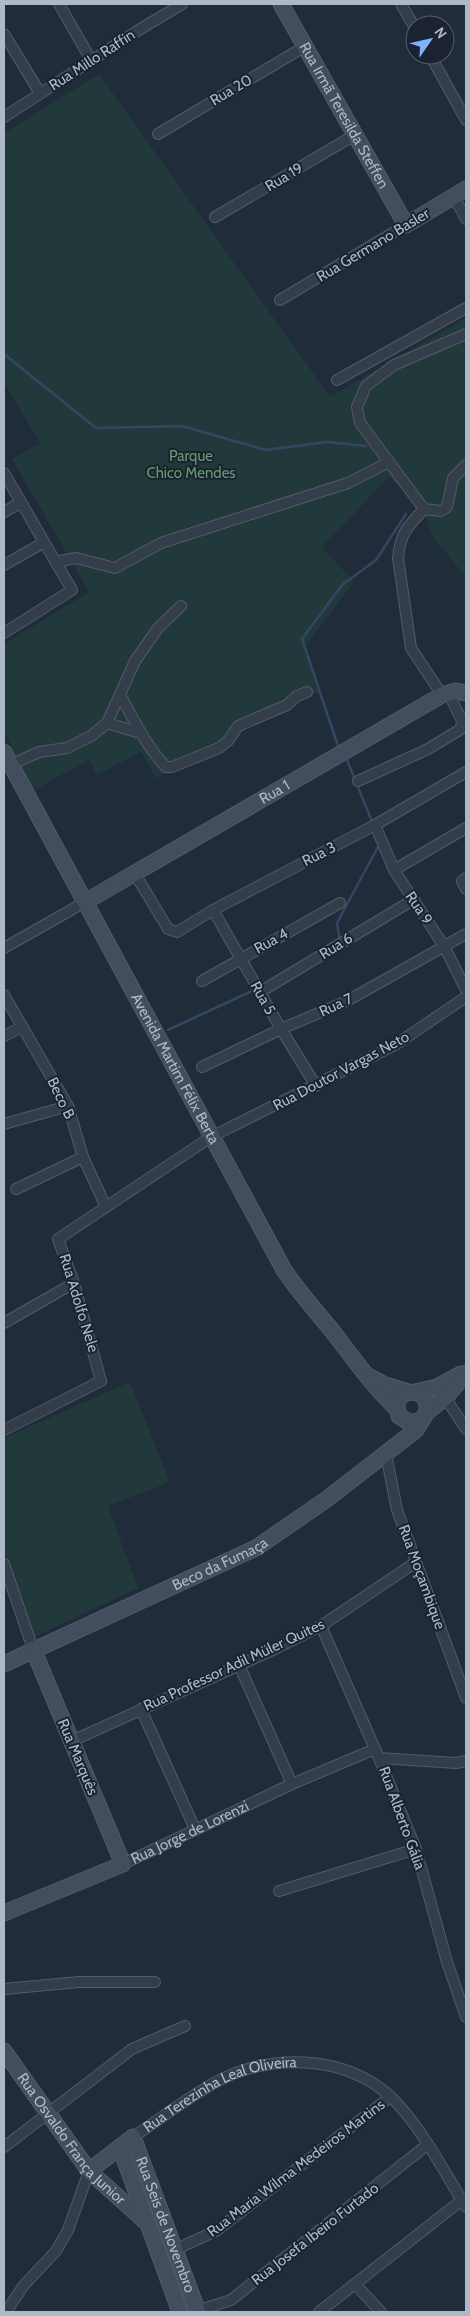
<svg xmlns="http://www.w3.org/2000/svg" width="470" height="2316" font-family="Cabin,sans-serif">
<rect width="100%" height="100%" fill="#202c3a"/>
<!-- green -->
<path fill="#22393b" d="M99,74L330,397L466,318V577L432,536L424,509L389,477L322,547L354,582L306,645L321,691L242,731L231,745L156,778L141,752L97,775L89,760L34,790L4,732V644L89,592L12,459L40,443L4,382V133Z
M130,1382L170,1482L108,1506L138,1588L34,1637L4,1549V1438Z"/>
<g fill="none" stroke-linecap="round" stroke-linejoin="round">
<!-- stream -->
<path stroke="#334763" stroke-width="2.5" d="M4,354L96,428L182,426L266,450L327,442L366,446
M338,746L302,639L342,585L376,560L406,514
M347,760L373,824
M340,942L337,923L380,843
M168,1030L254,990"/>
<!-- street casing -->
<g stroke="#525b68" stroke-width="12">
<g id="street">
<path d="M59,4L91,60"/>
<path d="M401,4L415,28"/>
<path d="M4,34L40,93"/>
<path d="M430,55L466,120"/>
<path d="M4,117L137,31L182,4"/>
<path d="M158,134L304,47"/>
<path d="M454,197L466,219"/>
<path d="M215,217L353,136"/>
<path d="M280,300L406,225"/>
<path d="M466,334L394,365L366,386L357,407L360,423L424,509L441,511L447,507L453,478L466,465"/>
<path d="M337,380L466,308"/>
<path d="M4,473L72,590L4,633"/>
<path d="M424,509C407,528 401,531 398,558L411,648L442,695"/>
<path d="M4,512L20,503"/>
<path d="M55,562L76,558L115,568L161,543L348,483L389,462"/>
<path d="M4,565L43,543"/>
<path d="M120,695C134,720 146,746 166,767H172L219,748L228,741L238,726L287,705L297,696L307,692"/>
<path d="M107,723L140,733"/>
<path d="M10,765L39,752L67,748L91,736L107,723L135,661L158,628L181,606"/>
<path d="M358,781L428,749L461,729L462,721L448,692"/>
<path d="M375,825L394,870L444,946L466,990"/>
<path d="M394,870L466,828"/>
<path d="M135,874L168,929L177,932L213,910L375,825L466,772"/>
<path d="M466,878L462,881L466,889"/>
<path d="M213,910L281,1029L316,1086"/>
<path d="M4,948L85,902"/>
<path d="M202,981L340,903"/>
<path d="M260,992L413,900"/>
<path d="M4,995L68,1106L83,1157L106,1207"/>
<path d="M4,1036L22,1027"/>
<path d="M202,1067L281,1029L347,1001L466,934"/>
<path d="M4,1124L68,1106"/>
<path d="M16,1189L83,1157"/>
<path d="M4,1323L74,1283"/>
<path d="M442,1393L466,1429"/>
<path d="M4,1430L101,1381L74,1283L58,1239L211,1137L395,1045L466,997"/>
<path d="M386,1454L397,1510L466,1698"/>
<path d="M4,1564L33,1649"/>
<path d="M321,1626L379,1758L416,1849L447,1962L466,2017"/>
<path d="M239,1665L292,1784"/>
<path d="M141,1709L195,1829"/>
<path d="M72,1741L275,1649L321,1626L416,1562"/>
<path d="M379,1758L456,1763L466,1761"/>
<path id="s1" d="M123,1864L292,1784L375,1749"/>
<path d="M279,1891L416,1849"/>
<path d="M4,1989L79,1982H155"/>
<path id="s2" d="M133,2137C160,2119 187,2098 216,2082C270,2053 344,2054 391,2097C421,2126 444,2172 466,2207"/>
<path d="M4,2147L132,2049L185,2026"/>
<path d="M174,2250L216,2231L390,2097"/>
<path d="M355,2284L381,2312"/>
<path d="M197,2311L231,2300L427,2145"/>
<path d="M6,2312L24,2285L56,2251L68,2230L89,2171"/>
<path d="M319,2312L462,2200"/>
</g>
</g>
<!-- secondary casing -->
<g stroke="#525b68" stroke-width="17">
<g id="secondary">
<path id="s3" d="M281,4L406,225L466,189"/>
<path id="s4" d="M4,752L284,1270C300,1294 319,1314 337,1337C356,1362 373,1386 396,1408"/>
<path id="s5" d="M85,902L442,695L456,691L466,693"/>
<path d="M370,1377L385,1385L408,1392"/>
<path d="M416,1392L437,1387L461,1374"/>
<path d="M427,1412L446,1397L466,1373"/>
<path id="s6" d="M4,1664L256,1548L327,1499L416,1430L427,1412V1403L423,1396L416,1392L404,1393L396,1403L399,1416L410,1423L422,1420"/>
<path d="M4,1913L123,1864L33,1649"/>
<path id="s7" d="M4,2051L89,2171L146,2222"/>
<path d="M120,2147L180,2312"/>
<path id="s8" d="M89,2171L133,2137L198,2312"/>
</g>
</g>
<!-- street -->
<use href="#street" stroke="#343e4b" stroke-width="10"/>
<!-- secondary -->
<use href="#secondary" stroke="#424d5e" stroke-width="15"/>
</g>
<g text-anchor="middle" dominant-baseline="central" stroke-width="4" stroke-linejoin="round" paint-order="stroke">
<!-- street labels -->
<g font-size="15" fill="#afb8c7" stroke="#1a232f">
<text transform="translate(92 60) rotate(-33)">Rua Millo Raffin</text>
<text transform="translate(231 90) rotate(-31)">Rua 20</text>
<text stroke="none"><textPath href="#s3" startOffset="128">Rua Irmã Teresilda Steffen</textPath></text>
<text transform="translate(284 177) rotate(-31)">Rua 19</text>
<text transform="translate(373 245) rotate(-31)">Rua Germano Basler</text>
<text stroke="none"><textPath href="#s5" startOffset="219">Rua 1</textPath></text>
<text transform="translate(319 854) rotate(-27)">Rua 3</text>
<text transform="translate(419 908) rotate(56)">Rua 9</text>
<text transform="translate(271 941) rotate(-29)">Rua 4</text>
<text transform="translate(336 946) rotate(-32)">Rua 6</text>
<text transform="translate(263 998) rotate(61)">Rua 5</text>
<text transform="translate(336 1005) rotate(-25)">Rua 7</text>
<text stroke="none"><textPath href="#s4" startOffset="360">Avenida Martim Félix Berta</textPath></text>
<text transform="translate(341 1071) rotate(-28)">Rua Doutor Vargas Neto</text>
<text transform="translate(61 1098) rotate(64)">Beco B</text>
<text transform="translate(79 1303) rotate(73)">Rua Adolfo Nele</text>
<text stroke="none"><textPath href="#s6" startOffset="238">Beco da Fumaça</textPath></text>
<text transform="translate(422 1577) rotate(70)">Rua Moçambique</text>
<text transform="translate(234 1665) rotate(-25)">Rua Professor Adil Müler Quites</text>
<text transform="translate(78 1757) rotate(67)">Rua Marquês</text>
<text transform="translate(402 1818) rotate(70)">Rua Alberto Gália</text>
<text stroke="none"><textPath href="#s1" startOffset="74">Rua Jorge de Lorenzi</textPath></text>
<text stroke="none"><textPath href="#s2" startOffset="99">Rua Terezinha Leal Oliveira</textPath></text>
<text stroke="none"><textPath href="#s7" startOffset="111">Rua Osvaldo França Junior</textPath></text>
<text transform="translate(296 2168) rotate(-37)">Rua Maria Wilma Medeiros Martins</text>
<text stroke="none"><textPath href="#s8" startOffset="149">Rua Seis de Novembro</textPath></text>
<text transform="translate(315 2234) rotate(-38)">Rua Josefa Ibeiro Furtado</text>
</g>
<!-- park labels -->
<g font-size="15" fill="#659970" stroke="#1a232f">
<text x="191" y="456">Parque<tspan x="191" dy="17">Chico Mendes</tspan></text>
</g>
</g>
<!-- border -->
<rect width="470" height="2316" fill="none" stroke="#afb8c7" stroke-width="10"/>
<!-- north arrow -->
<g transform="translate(430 40) rotate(56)"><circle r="24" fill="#1a232f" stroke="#565f6c"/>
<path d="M0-4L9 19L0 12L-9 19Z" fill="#7eb0fc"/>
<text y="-8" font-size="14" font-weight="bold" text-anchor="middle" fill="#afb8c7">N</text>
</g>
</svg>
